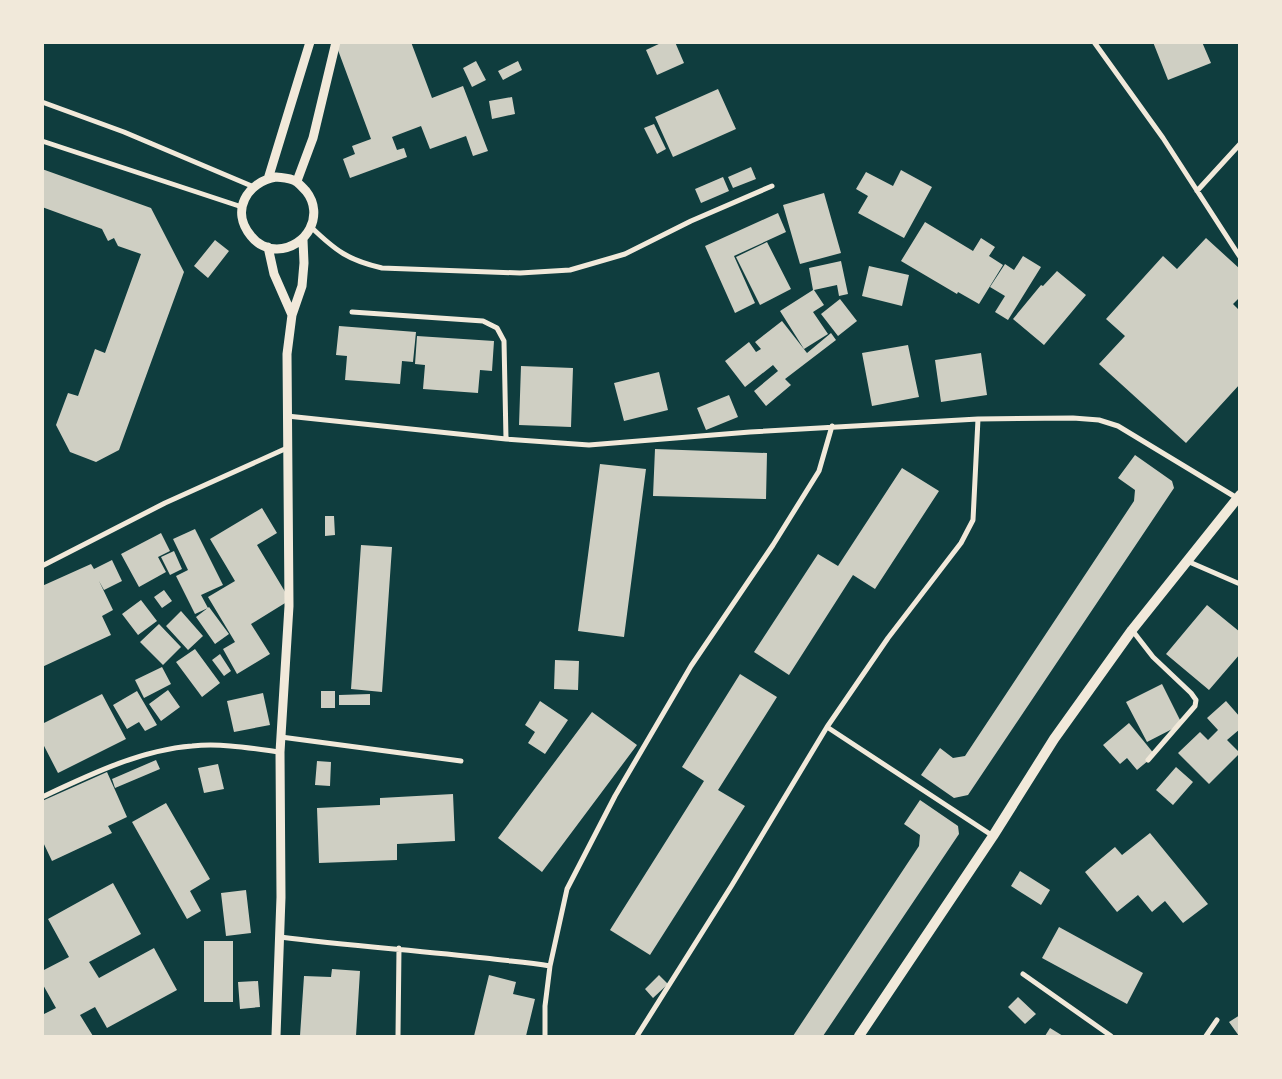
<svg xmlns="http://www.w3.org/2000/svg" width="1282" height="1079" font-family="'Alegreya Sans',sans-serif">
<rect width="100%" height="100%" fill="#0f3d3e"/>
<!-- building -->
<path fill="#cfcfc3" d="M335,42H411L432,98L463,86L488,151L473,156L466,136L430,149L421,126L392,137L397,150L404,148L407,157L350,178L343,159L355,154L352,146L371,139Z
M663,42H675L684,63L657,75L646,50Z
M1153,42H1202L1211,63L1168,80Z
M476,61L486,80L472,87L463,68Z
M518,61L522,70L503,80L498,71Z
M718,89L736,129L673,157L655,117Z
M512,97L515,114L492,119L489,101Z
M654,124L666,149L657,154L644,128Z
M751,167L756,179L733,188L728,177Z
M42,169L151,208L184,272L119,450L96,462L70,452L56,425L68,393L78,396L95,349L105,353L141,254L118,246L114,238L108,241L102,229L42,207Z
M901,170L932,187L904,238L858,213L868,196L856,189L866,172L893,186Z
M723,177L729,191L701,203L695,189Z
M824,193L841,253L800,264L783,205Z
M778,213L786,232L734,256L755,303L735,313L705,246Z
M925,222L973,251L981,238L995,247L989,256L1003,265L979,304L958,292L957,294L901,261Z
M1206,238L1240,269V297L1233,304L1240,311V384L1186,443L1099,364L1125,336L1106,319L1163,256L1177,269Z
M215,240L229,251L208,278L194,266Z
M767,242L791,289L760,305L736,257Z
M1023,256L1041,267L1008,320L995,312L1005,296L990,287L1005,264L1014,270Z
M841,261L848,294L839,296L837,285L814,290L824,305L813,312L828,334L804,349L780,311L813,290L809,268Z
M869,266L909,275L902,306L862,296Z
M1057,271L1086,295L1044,345L1013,319L1041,285L1043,286Z
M840,299L857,321L838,336L821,314Z
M782,321L807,353L831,333L836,340L785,379L791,385L766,406L754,391L778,371L773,365L745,387L725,361L749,342L756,352L761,349L755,342Z
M339,326L416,332L413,362L402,361L400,384L345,380L347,356L336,355Z
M417,336L494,341L492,371L480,370L478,393L423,389L425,365L415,364Z
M908,345L919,397L872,406L862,353Z
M981,353L987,395L941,402L935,360Z
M521,366L573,368L571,427L519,425Z
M659,372L668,410L624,421L614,383Z
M729,395L738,417L706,430L697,408Z
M655,449L767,453L766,499L653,496Z
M1135,455L1172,481L1174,488L968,795L954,798L921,775L940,748L953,758L965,756L1134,501L1135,490L1118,478Z
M600,464L646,469L624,637L578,631Z
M902,468L939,491L875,589L853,575L789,675L754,652L818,554L838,566Z
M262,508L277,533L257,545L290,600L251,624L270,654L237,674L223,649L235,642L208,597L235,581L210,539Z
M325,516H334L335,535L325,536Z
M195,529L223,585L201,595L208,608L195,614L176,576L188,570L173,539Z
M161,533L170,551L158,557L166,572L139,587L121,554Z
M361,545L392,547L382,692L351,689Z
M174,551L182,569L170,575L161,557Z
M112,560L122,581L104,590L99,581L113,610L102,616L111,635L42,667V586L91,564L94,569Z
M164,590L172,601L162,608L154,597Z
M141,600L157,621L138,635L122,614Z
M1207,605L1240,632V654L1209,690L1166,654Z
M209,607L229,634L215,644L196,617Z
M181,611L203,636L188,650L166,626Z
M159,624L181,647L163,665L140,642Z
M195,649L220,683L202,697L176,662Z
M220,654L231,671L224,676L212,660Z
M555,660L579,661L578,690L554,689Z
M162,667L171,684L144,698L135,680Z
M740,674L777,697L718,790L745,806L650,955L610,930L704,781L682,767Z
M1162,684L1182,724L1147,742L1126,702Z
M168,690L180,707L161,721L149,704Z
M137,691L157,725L145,731L139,722L127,729L113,705Z
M321,691H335V708H321Z
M263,693L270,725L234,732L227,701Z
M102,694L126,739L58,773L42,742V724Z
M370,694V705H339V695Z
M540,701L568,720L545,754L528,743L535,732L525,725Z
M1226,701L1240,717V729L1227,740L1240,753L1209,784L1178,753L1200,732L1208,740L1218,730L1207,718Z
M592,712L637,745L542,872L498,838Z
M1129,723L1155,755L1137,770L1127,758L1120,764L1103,745Z
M156,760L160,769L115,788L112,779Z
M317,761L331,762L330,786L315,785Z
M218,764L224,789L204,793L198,768Z
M1176,767L1193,782L1173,805L1156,790Z
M107,772L127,817L108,826L112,833L52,861L42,840V801Z
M453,794L455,841L397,844V860L319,863L317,808L380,805V798Z
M920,800L958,826L959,834L823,1036H793L919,846L920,835L904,824Z
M166,803L210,879L190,891L201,911L187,919L132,822Z
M1150,833L1208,904L1183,923L1165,901L1152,912L1138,895L1117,912L1085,872L1115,847L1122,855Z
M1020,871L1050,890L1041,905L1011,886Z
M113,883L141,934L89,962L99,978L154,948L177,990L107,1028L95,1007L80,1015L93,1036H42V1015L56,1008L42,983V971L69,957L48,919Z
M246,890L251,933L226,936L221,893Z
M1059,927L1143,973L1127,1004L1042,958Z
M204,941H233V1002H204Z
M332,969L360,971L356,1036H300L304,976L331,977Z
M489,975L516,982L513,994L535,999L526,1036H474Z
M659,975L668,984L653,998L645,989Z
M258,981L260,1007L240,1009L238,982Z
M1018,997L1036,1014L1025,1024L1008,1007Z
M1240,1015V1036H1239L1229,1022Z
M1050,1028L1063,1036H1045Z"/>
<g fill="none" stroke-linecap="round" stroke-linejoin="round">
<!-- minor -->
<path stroke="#f1e9da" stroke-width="5" d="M1094,42L1163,138L1240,257
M42,102L124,132L254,187
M42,141L242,207
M1197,191L1240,144
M311,227C336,251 348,260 382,268L520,273L570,270L625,254L691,221L772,186
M352,312L483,321L497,328L504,341L506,439
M287,416L506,439L589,445L750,432L978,419L1073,418L1099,420L1118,426L1237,498
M1187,561L1240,584
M42,566L165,503L287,448
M1132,630L1153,657L1191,693L1196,700L1195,706L1148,760
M827,727L993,836
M281,737L461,761
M42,797C89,775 140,750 192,746C221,743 250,748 280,752
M280,937C348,946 417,950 485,958C507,961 528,962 550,966
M1023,974L1111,1036
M398,1036L399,948
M545,1036V1006L550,966L567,889L615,796L691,666L773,545L819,471L832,426
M637,1036L732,885L827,727L888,638L961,543L973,520L978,419
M1206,1036L1217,1020"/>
<!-- tertiary -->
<path stroke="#f1e9da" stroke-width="9" d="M276,177C283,178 290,178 295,181C299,183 303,188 306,191C325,215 307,248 277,249C267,249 257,244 251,236C230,211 247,182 276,177Z
M268,179L310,42
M297,181L313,138L336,42
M268,247L274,274L292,315
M276,1036L281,897L280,752L289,606L287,354L292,315L302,286L304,263L303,240"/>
<!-- secondary -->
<path stroke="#f1e9da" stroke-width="10" d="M859,1036L993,836L1054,739L1132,630L1240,495"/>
</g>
<!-- border -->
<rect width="1282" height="1079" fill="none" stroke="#f1e9da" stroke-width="88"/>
</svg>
